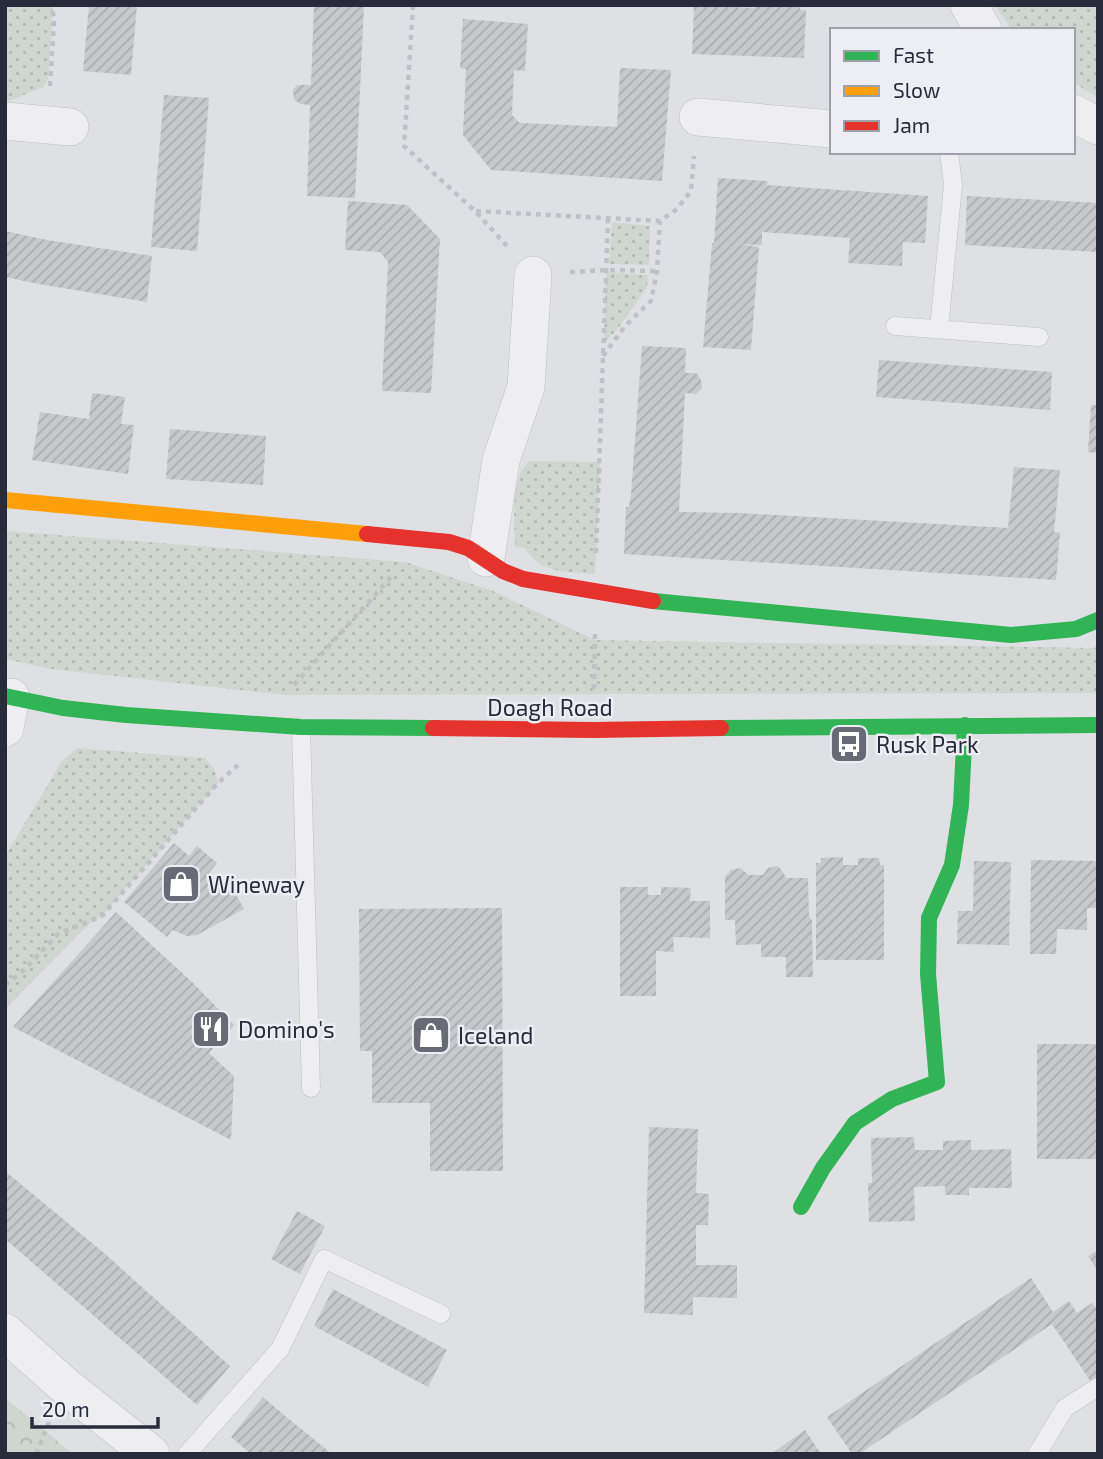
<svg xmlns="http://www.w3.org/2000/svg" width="1103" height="1459" font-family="'Exo 2',sans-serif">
<defs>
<pattern id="grass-dots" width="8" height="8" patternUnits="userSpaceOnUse" patternTransform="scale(1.75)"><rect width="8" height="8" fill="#ced6cf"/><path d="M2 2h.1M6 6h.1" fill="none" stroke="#b1b8b2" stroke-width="1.8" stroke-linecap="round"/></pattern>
<pattern id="forest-crowns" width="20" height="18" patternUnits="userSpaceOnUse" patternTransform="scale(1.75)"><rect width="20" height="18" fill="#ced6cf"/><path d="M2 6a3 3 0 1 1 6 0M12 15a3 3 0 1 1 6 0" fill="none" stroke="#b1b8b2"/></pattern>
<pattern id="building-hatch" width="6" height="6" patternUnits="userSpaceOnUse" patternTransform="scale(1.75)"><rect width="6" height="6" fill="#c7c8cb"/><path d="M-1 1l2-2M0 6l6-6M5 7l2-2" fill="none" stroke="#abacaf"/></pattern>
</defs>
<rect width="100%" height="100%" fill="#dfe0e3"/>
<!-- grass -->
<path fill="url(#grass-dots)" d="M5,5H52L53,13L48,79L44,87C31,90 19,99 5,102Z
M995,5H1098V98L1073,82V30H1012Z
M612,222L650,226L649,265L609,264Z
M606,272L648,275L647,288L616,331L604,343Z
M530,461L600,462L595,574C566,571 542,575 525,548L515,547C515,522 509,478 530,461Z
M5,531L405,562L493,591L595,640L1093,648L1098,647V693L285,695L52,669L5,659Z
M77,748L205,758L215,770L218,783L102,916L93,920L5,1009V856L62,761Z"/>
<!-- forest -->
<path fill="url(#forest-crowns)" d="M5,1398L73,1454H5Z"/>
<!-- building -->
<path fill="url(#building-hatch)" d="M89,5H137L131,75L83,71Z
M314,5H364L355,198L307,196L310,105L300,104L294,99L293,90L297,85H311Z
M694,5L754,8V5H801L800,10H806L804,58L692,54Z
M463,19L528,24L525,71L514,70L512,115L520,123L617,127L620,68L671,70L662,181L491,170L463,135L466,69L460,68Z
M164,95L209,98L197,251L151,247Z
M718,178L768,181L767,185L928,196L925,243L903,242L902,266L848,263L850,238L762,232V245L739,244L759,247L751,350L703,347L712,243H714Z
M967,196L1098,203V252L965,245Z
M348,201L407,205L440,239L431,393L382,391L388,262L380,252L345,250Z
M5,231L47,240L152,256L147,302L39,284L5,277Z
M642,346L686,348L685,373H696L701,380L702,388L696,394L685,393L679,512L739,513L1008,528L1014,467L1060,470L1054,532L1060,533L1056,580L624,554L626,507H629L631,494Z
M879,360L1052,372L1050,410L876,397Z
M92,393L125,397L121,424L134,425L128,474L32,460L40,412L89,419Z
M1091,405H1098V453L1088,452Z
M170,429L266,436L263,485L166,479Z
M174,843L189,856L197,846L217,863L209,873L236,895L244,909L197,935L187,936L172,930L167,937L124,902Z
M843,857V865H858V858H879L880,865H884V960H816V863H821V858Z
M1031,860L1098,861V908H1087V930L1057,929L1056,954H1030Z
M974,861L1011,862L1009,945L957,944L958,911H973Z
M778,866L783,872L786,878H808L809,917L812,920L813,977H786V957H761V944L736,945L735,920H725V877L731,870L741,868L748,875H763L768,868Z
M620,887H648V895H661V887L691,888L690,901H710V938L673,937L674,952L656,951V996H620Z
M502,908L503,1171H430V1103H372V1051H360L359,909Z
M116,912L192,982L234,1025L209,1053L234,1076L231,1140L13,1027Z
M1037,1044H1098V1159H1037Z
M649,1127L698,1129L696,1193L709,1194L708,1225H696V1265H737V1298L693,1297V1315L644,1313Z
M914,1137L915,1150H943V1141L971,1140V1150L1011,1149L1012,1188H969V1195H945V1186L914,1187L915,1221L869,1222L868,1183H872L871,1138Z
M5,1171L104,1253L230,1366L197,1405L5,1239Z
M297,1211L325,1226L300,1274L271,1259Z
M1098,1250V1271L1088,1256Z
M1031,1278L1053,1312L1069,1301L1077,1313L1092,1303L1098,1311V1387L1095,1388L1052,1324L859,1454H852L827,1417Z
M333,1289L447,1350L428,1387L314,1326Z
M263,1397L284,1415L332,1454H251L231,1437Z
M805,1430L821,1454H771Z"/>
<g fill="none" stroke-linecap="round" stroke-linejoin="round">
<!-- lane casing -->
<g stroke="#bdbec1" stroke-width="19">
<path id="lane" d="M895,326L1039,337
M939,329L953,185L949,152
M301,727L311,1088
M187,1454L280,1349L324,1259L441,1314
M1037,1454L1065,1408L1098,1387"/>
</g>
<!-- street casing -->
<g stroke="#bdbec1" stroke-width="38">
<path id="street" d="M969,5L983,30
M1073,113L1098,126
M698,117L832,129
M5,121L70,127
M486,558L501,460L526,387L533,275
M5,728L11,697
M5,1332L64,1385L151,1454"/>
</g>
<!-- path -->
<path stroke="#c0c1c6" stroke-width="4.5" stroke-dasharray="5 5" stroke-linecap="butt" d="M413,5L404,146L475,211L508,247
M50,86L54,22L52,5
M476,211L660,221L677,209L691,191L694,156
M570,272L606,270L657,271
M603,356L625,326L651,301L657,271L660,221
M596,553L608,218
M294,685L391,577
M594,689L595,631
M5,985L24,970L58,934L102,916L218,783L238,765
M36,1454L49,1422"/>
<!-- lane -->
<use href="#lane" stroke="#eeeef0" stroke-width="18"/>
<!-- street -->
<use href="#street" stroke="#eeeef0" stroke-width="37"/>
<!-- fast -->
<path stroke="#30b455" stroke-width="16" d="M653,601L1011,635L1076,629L1098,620
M5,696L63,708L126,715L301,727L433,728
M721,728L1098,725
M801,1207L823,1168L855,1123L892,1099L937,1082L928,974L929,918L952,865L961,805L965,725"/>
<!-- slow -->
<path stroke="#ff9f0a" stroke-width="16" d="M5,500L367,534"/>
<!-- jam -->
<path stroke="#e5322d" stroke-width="16" d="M367,534L449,542L468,548L503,571L523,579L653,601
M433,728L594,730L721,728"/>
</g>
<!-- icons -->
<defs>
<g id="bus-square" transform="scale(2.0125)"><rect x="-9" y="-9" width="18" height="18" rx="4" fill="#686b75" stroke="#eceef3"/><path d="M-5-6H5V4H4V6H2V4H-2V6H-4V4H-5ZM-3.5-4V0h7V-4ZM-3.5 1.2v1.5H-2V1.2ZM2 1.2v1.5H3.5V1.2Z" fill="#fff"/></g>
<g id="shop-square" transform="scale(2.0125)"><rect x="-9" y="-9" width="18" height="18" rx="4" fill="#686b75" stroke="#eceef3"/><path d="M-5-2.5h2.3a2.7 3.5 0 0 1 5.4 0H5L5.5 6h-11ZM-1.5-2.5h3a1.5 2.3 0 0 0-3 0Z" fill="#fff"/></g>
<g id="restaurant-square" transform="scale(2.0125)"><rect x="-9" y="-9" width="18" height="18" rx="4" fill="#686b75" stroke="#eceef3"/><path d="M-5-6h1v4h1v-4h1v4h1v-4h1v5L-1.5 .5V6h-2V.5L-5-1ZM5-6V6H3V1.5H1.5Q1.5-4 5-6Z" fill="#fff"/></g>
</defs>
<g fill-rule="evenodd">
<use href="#bus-square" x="849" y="744"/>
<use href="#shop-square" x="181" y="884"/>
<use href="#restaurant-square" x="211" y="1029"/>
<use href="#shop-square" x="431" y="1035"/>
</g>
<g text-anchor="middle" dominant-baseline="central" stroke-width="5" stroke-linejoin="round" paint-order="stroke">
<!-- street labels -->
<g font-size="23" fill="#282c3a" stroke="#eceef3">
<text x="550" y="707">Doagh Road</text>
</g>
<!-- poi labels -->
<g font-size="23" fill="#282c3a" stroke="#eceef3" text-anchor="start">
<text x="876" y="744">Rusk Park</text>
<text x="208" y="884">Wineway</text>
<text x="238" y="1029">Domino's</text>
<text x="458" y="1035">Iceland</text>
</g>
</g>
<!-- border -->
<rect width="1103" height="1459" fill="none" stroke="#282c3a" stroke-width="14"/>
<!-- legend -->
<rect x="830" y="28" width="245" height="126" fill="#eceef3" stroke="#9ea0a9" stroke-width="2"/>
<rect x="844" y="51" width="35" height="10" fill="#30b455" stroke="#9ea0a9" stroke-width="2"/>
<text x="893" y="63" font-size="21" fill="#282c3a">Fast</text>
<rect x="844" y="86" width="35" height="10" fill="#ff9f0a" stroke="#9ea0a9" stroke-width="2"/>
<text x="893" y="98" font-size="21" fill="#282c3a">Slow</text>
<rect x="844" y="121" width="35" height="10" fill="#e5322d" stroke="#9ea0a9" stroke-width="2"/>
<text x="893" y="133" font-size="21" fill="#282c3a">Jam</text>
<!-- scale -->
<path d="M32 1417v10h126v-10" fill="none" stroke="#282c3a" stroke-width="3.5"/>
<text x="42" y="1417" font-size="21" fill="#282c3a" stroke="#eceef3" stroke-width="5" paint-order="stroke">20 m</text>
</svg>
